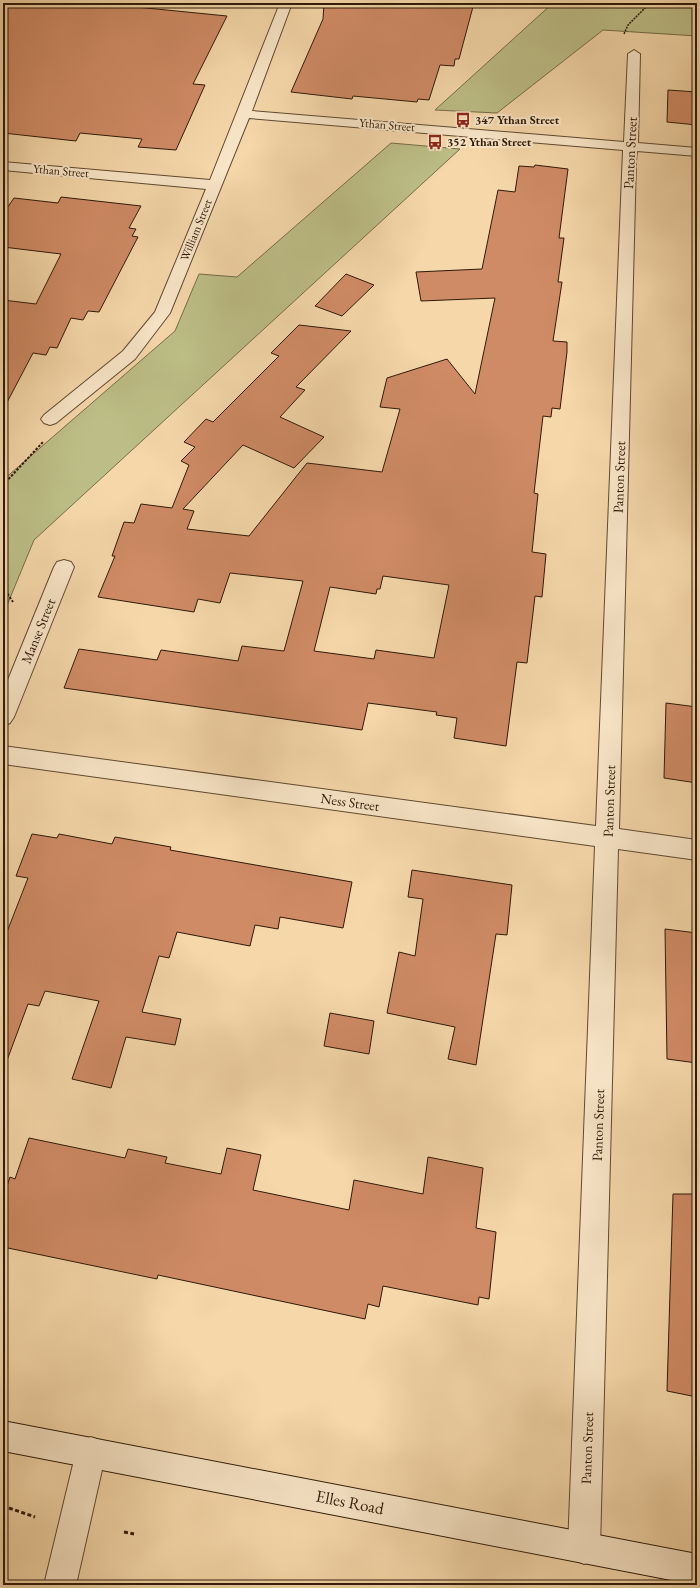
<svg xmlns="http://www.w3.org/2000/svg" width="700" height="1588" font-family="'EB Garamond',serif">
<rect width="100%" height="100%" fill="#f5d7a9"/>
<filter id="stains"><feTurbulence type="fractalNoise" baseFrequency=".005" numOctaves="4"/><feColorMatrix values="0 0 0 0 .2 0 0 0 0 .09 0 0 0 0 .02 0 0 0 .5 -.17"/></filter>
<radialGradient id="worn" r=".72"><stop offset=".6" stop-color="#630" stop-opacity="0"/><stop offset="1" stop-color="#630" stop-opacity=".3"/></radialGradient>
<!-- green -->
<path fill="#bdbe87" stroke="#766c48" d="M553,3H697V36L603,30L497,113L435,110Z
M391,143L460,149L34,540L3,615V480L175,331L199,274L237,277Z"/>
<!-- building -->
<path fill="#cf8b66" stroke="#2f1a08" fill-rule="evenodd" d="M3,3H96L227,16L193,84L205,85L176,150L138,147L142,139L80,133L76,141L3,133Z
M324,3H474L459,59H455L454,66L440,65L429,100L418,99L417,102L353,96L352,99L291,92L323,19Z
M668,90L697,92V125L667,122Z
M535,165L568,169L559,238H564L558,282H562L553,341L567,342V352L560,409L552,408L551,417L543,416L534,493L538,494L532,552L546,554L542,597L535,596L527,663L517,662L506,746L454,738L457,718L436,715L437,712L368,703L362,730L64,688L79,649L157,660L161,650L238,661L242,646L284,651L303,581L230,573L220,603L198,599L194,612L98,597L115,556H112L124,522L134,523L141,504L172,508L189,465L181,461L195,447L184,442L206,419L213,422L279,356L271,353L299,325L351,331L296,387L305,390L280,417L324,437L294,468L243,445L183,509L194,511L187,529L249,536L307,463L382,472L400,409L380,407L387,378L447,359L475,394L495,298L421,301L416,272L482,269L498,190L515,192L519,166L534,167ZM383,576L449,585L434,658L376,650L374,659L314,651L330,587L376,594L377,589H380Z
M61,197L141,206L129,228L136,229L132,236L138,237L99,312L88,311L83,320L71,318L57,348L50,347L46,355L33,353L3,410V300L36,304L61,254L3,247V214L14,198L58,203Z
M346,274L374,285L342,316L315,306Z
M666,703L697,707V783L664,778Z
M32,834L57,838L59,834L112,844L115,837L171,847L170,850L352,882L343,928L280,917L278,929L255,925L250,946L177,932L169,958L159,956L142,1012L181,1019L175,1045L126,1037L111,1088L72,1079L99,1001L45,991L39,1006L28,1004L6,1063H3V942L28,878L16,876Z
M412,870L512,885L507,935L496,934L476,1065L448,1059L455,1027L387,1013L399,952L415,956L423,899L408,897Z
M665,929L697,933V1063L667,1059Z
M330,1013L374,1021L369,1054L324,1046Z
M29,1138L125,1158L128,1149L167,1157L165,1163L221,1174L227,1148L261,1155L253,1190L349,1210L354,1180L423,1194L428,1157L483,1168L476,1228L496,1232L489,1299L479,1297L478,1305L383,1286L379,1307L368,1304L365,1319L158,1275L157,1279L3,1247V1197L10,1177L15,1179Z
M673,1194H697V1397L667,1391Z"/>
<g fill="none" stroke-linecap="round" stroke-linejoin="round">
<!-- street casing -->
<g stroke="#604930" stroke-width="2">
<path id="street" d="M280,3H292L252,111L624,142L628,54L634,50L640,54L638,143L697,148V156L637,151L636,161L619,829L697,840V860L618,849L600,1548L595,1559L584,1564L573,1559L568,1548L595,846L3,764V746L596,826L623,150L249,118L170,313L135,359L56,423L50,425L44,423L41,419L44,415L123,351L155,312L206,189L3,170V162L210,180Z
M64,560L71,562L74,567L14,717L10,723L3,726V692L54,567L57,562Z
M91,1437L102,1441L106,1452L76,1585H44L76,1452L80,1441Z"/>
</g>
<!-- secondary casing -->
<g stroke="#2f1a08" stroke-width="2">
<path id="secondary" d="M3,1421L697,1554V1585L3,1451Z"/>
</g>
<!-- path-far2 -->
<path stroke="#2f1a08" stroke-width="1.5" stroke-dasharray="2 1" stroke-linecap="butt" d="M624,34L628,25L650,3"/>
<!-- path-far1 -->
<path stroke="#2f1a08" stroke-width="2" stroke-dasharray="2.5 1.5" stroke-linecap="butt" d="M3,485L43,442
M3,587L13,602"/>
<!-- path -->
<path stroke="#2f1a08" stroke-width="3" stroke-dasharray="4 2.5" stroke-linecap="butt" d="M9,1508L35,1517
M124,1532L134,1534"/>
<!-- street -->
<use href="#street" fill="#f8e5c7" fill-rule="evenodd"/>
<!-- secondary -->
<use href="#secondary" fill="#f8e5c7" fill-rule="evenodd"/>
</g>
<!-- icons -->
<defs>
<g id="bus-bare" transform="scale(1.2)"><path d="M-5-6H5V4H4V6H2V4H-2V6H-4V4H-5ZM-3.5-4V0h7V-4ZM-3.5 1.2v1.5H-2V1.2ZM2 1.2v1.5H3.5V1.2Z" fill="#8f2418" stroke="#f8e5c7" stroke-width="2.5" paint-order="stroke"/></g>
</defs>
<g fill-rule="evenodd">
<use href="#bus-bare" x="463" y="120"/>
<use href="#bus-bare" x="435" y="142"/>
</g>
<g text-anchor="middle" dominant-baseline="central" stroke-width="4" stroke-linejoin="round" paint-order="stroke">
<!-- far-poi labels -->
<g font-size="12" font-weight="bold" fill="#2f1a08" stroke="#f8e5c7" text-anchor="start">
<text x="475" y="120">347 Ythan Street</text>
<text x="447" y="142">352 Ythan Street</text>
</g>
<!-- far-street labels -->
<g font-size="12" fill="#2f1a08" stroke="#f8e5c7">
<text transform="translate(387 125) rotate(5)">Ythan Street</text>
<text transform="translate(61 171) rotate(5)">Ythan Street</text>
<text transform="translate(196 230) rotate(-68)">William Street</text>
</g>
<!-- street labels -->
<g font-size="14" fill="#2f1a08" stroke="#f8e5c7">
<text transform="translate(630 153) rotate(-87)">Panton Street</text>
<text transform="translate(619 477) rotate(-88)">Panton Street</text>
<text transform="translate(38 631) rotate(-68)">Manse Street</text>
<text transform="translate(609 801) rotate(-88)">Panton Street</text>
<text transform="translate(350 802) rotate(8)">Ness Street</text>
<text transform="translate(598 1125) rotate(-88)">Panton Street</text>
<text transform="translate(587 1448) rotate(-88)">Panton Street</text>
</g>
<!-- near-street labels -->
<g font-size="17" fill="#2f1a08" stroke="#f8e5c7">
<text transform="translate(350 1502) rotate(11)">Elles Road</text>
</g>
</g>
<!-- margin -->
<rect width="700" height="1588" fill="none" stroke="#f5d7a9" stroke-width="16"/>
<rect x="4" y="4" width="692" height="1580" fill="none" stroke="#2f1a08" stroke-width="2"/>
<rect x="8" y="8" width="684" height="1572" fill="none" stroke="#2f1a08"/>
<rect width="100%" height="100%" filter="url(#stains)"/>
<rect width="100%" height="100%" fill="url(#worn)"/>
</svg>
